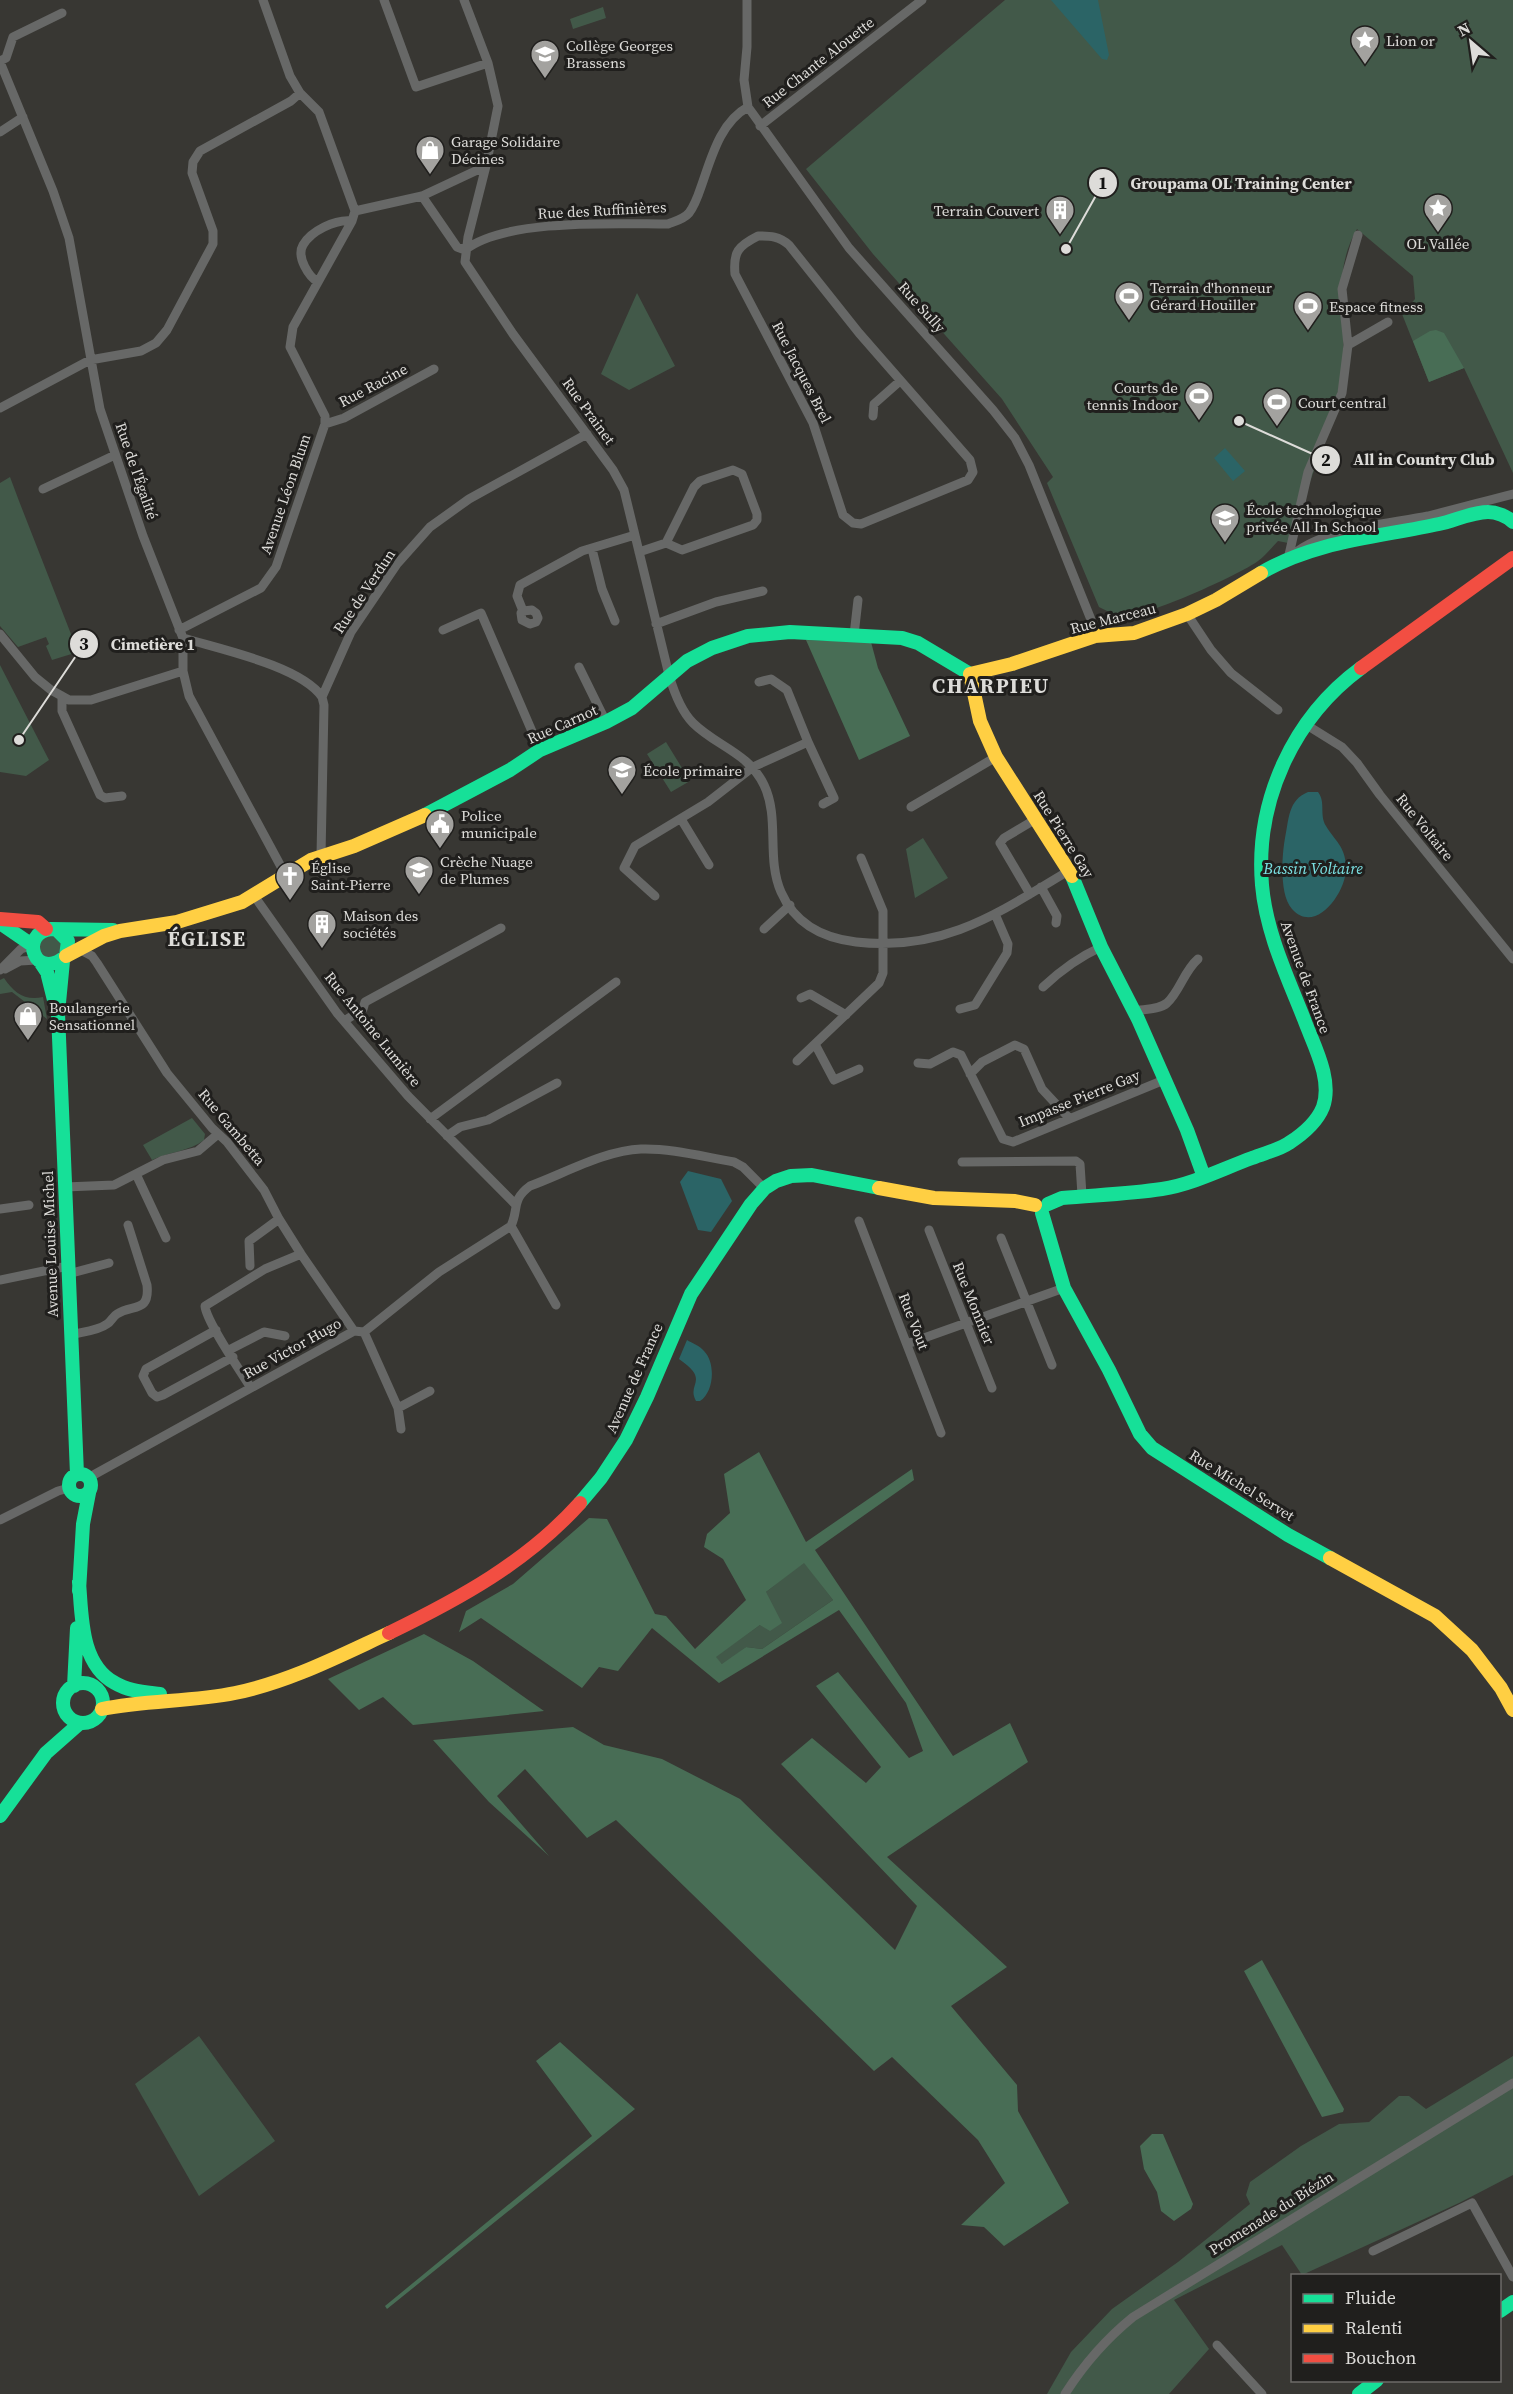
<svg xmlns="http://www.w3.org/2000/svg" width="1513" height="2394" font-family="'Source Serif 4',serif">
<rect width="100%" height="100%" fill="#383733"/>
<!-- green -->
<path fill="#425949" d="M1005,0H1513V473L1464,368L1429,382L1402,314L1415,299L1413,276L1357,229C1327,281 1352,329 1340,382C1329,437 1306,490 1288,543L1278,541C1272,547 1266,555 1258,561C1239,575 1148,616 1125,616C1115,616 1107,611 1099,607L1047,483L1053,477L1002,399L873,254L806,169Z
M603,7L606,18L573,29L570,19Z
M637,293L675,366L629,390L601,374Z
M10,477L19,501L78,652L52,660L46,646L49,644L46,637L18,647L0,626V483Z
M0,665L49,760L26,776L0,772Z
M666,742L690,781L671,792L647,754Z
M923,838L948,878L915,898L906,849Z
M52,933L62,940V952L53,960L41,956L38,941Z
M4,978C14,993 25,1001 43,997L47,1019L12,992L0,994V980Z
M192,1118L205,1134L204,1140C190,1151 169,1152 152,1160L143,1145Z
M804,1562L833,1600L762,1649L746,1647L723,1665L715,1657L760,1625L766,1592Z
M199,2036L275,2141L199,2196L135,2084Z
M1513,2056V2175L1459,2203L1302,2275L1282,2245L1174,2300L1209,2349L1169,2394H1047L1071,2352L1112,2309L1178,2262L1250,2204L1246,2195L1250,2182L1301,2146L1339,2124L1369,2122L1399,2096H1409L1426,2109Z"/>
<!-- forest -->
<path fill="#486d55" fill-rule="evenodd" d="M1436,330L1444,333L1464,368L1429,382L1413,341L1430,331Z
M806,640L871,642L878,668L910,736L859,760Z
M759,1452L806,1542L912,1469L914,1480L815,1550L953,1756L1010,1723L1028,1762L887,1857L1007,1967L951,2006L1017,2085L1018,2111L1069,2203L1004,2246L984,2227L961,2225L1005,2183L978,2140L892,2057L874,2071L616,1820L587,1838L525,1769L497,1796L549,1856L489,1802L433,1740L573,1727L604,1745L662,1759L740,1799L895,1950L917,1906L781,1764L812,1738L866,1783L881,1767L816,1686L838,1672L909,1758L923,1751L906,1703L839,1610L719,1683L652,1628L618,1671L599,1667L582,1688L481,1618L459,1632L466,1611L513,1584L589,1518L607,1519L655,1614L666,1616L695,1649L746,1600L723,1559L704,1547L707,1534L730,1513L724,1474ZM804,1563L833,1600L762,1649L746,1647L722,1664L716,1657L760,1625L770,1631L782,1623L766,1592Z
M424,1634L473,1661L544,1711L413,1725L383,1697L359,1710L328,1679Z
M1262,1960L1344,2109L1343,2112L1322,2117L1244,1971Z
M560,2042L635,2109L387,2309L385,2306L592,2136L536,2061Z
M1152,2134H1163L1193,2204L1191,2209L1174,2221L1161,2211L1157,2192L1144,2169L1140,2146Z"/>
<!-- water -->
<path fill="#2b6466" d="M1051,0H1098L1109,55L1107,60L1102,59Z
M1225,448L1245,471L1233,481L1214,458Z
M1308,792H1318C1326,802 1319,815 1326,826C1335,841 1345,846 1346,866C1348,890 1316,936 1292,909C1279,895 1282,855 1285,838C1289,819 1288,800 1308,792Z
M688,1171L721,1179L732,1201L711,1232L698,1230L680,1182Z
M687,1340C692,1343 700,1346 704,1351C716,1363 714,1392 700,1401H696C686,1383 711,1381 679,1359Z"/>
<g fill="none" stroke-linecap="round" stroke-linejoin="round">
<!-- street -->
<path stroke="#676867" stroke-width="9" d="M384,0L416,87L488,63
M464,0L488,63L498,106L486,166L468,237L465,262L513,334L613,470L624,490L669,675C674,692 681,711 693,723C716,746 749,753 764,785C780,818 766,858 781,892C795,924 822,938 856,942C944,952 998,913 1070,870
M747,0V47L744,80L748,107L849,248L993,410L1015,438L1029,465L1094,627L1095,636
M0,61L6,58L13,37L62,13
M0,62L53,191L69,238L100,409L143,536L183,638V671L189,696L285,874
M760,126L922,0
M0,132L23,117
M422,196L457,247L465,250
M355,211L422,196L486,166
M758,236C770,236 779,236 789,245L859,333L970,460L973,472L968,480L861,524L853,523L843,515L813,423L735,274C733,252 738,246 758,236Z
M465,250C506,218 616,224 668,224C676,221 684,219 689,213C695,205 698,196 701,187C711,159 720,122 748,107
M318,282C309,277 296,257 303,245C311,231 335,219 352,221
M1348,345L1388,322
M0,408L90,360L141,351L156,343L167,330L213,244V231L192,173L193,162L200,151L291,101L300,93
M873,416L874,404L900,381
M325,424L344,418L434,369
M43,489L115,455
M592,549L602,589L615,621
M639,552L666,543L694,487L700,481L733,470L742,474L757,514V520L753,525L682,550L666,543
M1290,558C1316,529 1390,524 1428,516C1457,509 1485,501 1513,494
M1288,559L1308,472L1342,393L1348,345L1342,289L1358,235
M523,611L521,613L522,620L530,624L536,622L538,618L536,613L532,610L523,611L517,596L520,585L582,551L635,535
M1187,614L1211,650L1231,673L1278,710
M656,624L716,602L763,591
M179,630L261,588L276,567L325,424V416L290,347L293,327L352,221L355,211L319,112L300,93L290,76L263,0
M443,630L481,613L540,750
M0,634L35,677L51,690L69,700H91L183,671
M854,635L858,600
M183,638C219,649 301,666 322,697
M579,667L606,722
M62,696V711L100,795L105,798L122,796
M1305,724L1342,747L1357,763L1380,795L1513,959
M808,742L834,798L823,804
M911,807L996,757
M681,819L709,865
M321,856L324,705L322,697L351,632L397,564L430,527L469,499L587,434
M1041,887L1057,916L1056,923
M1030,894L1000,843L1004,838L1036,819
M655,896L624,868L635,846L708,802L753,767L808,742L787,690L771,679L759,682
M255,897L337,1013L408,1096L515,1204
M764,929L790,905
M79,949L92,956L97,963L167,1073L212,1128L227,1142L264,1190L279,1219L301,1254L354,1331
M5,969L20,961L37,960
M0,970L21,949L32,945
M1043,987C1061,970 1079,957 1101,947
M801,998L810,994L846,1015
M960,1009L975,1005L1007,953L1008,944L995,914
M1134,1011C1144,1009 1159,1010 1167,1003C1180,991 1184,971 1198,959
M344,1021L363,1009L365,1002L501,928
M815,1044L834,1080L859,1069
M797,1061L879,983L883,973V911L861,858
M918,1063L930,1064L953,1052L961,1055L1003,1139L1013,1142L1164,1080
M970,1074L982,1062L1015,1045L1024,1049L1042,1089L1069,1118
M430,1119L616,982
M447,1136L460,1127L488,1120L557,1083
M962,1162L1076,1161L1080,1164L1082,1195
M136,1174L166,1238
M65,1187L114,1185L163,1160L198,1151L218,1134
M0,1209L29,1205
M859,1221L941,1433
M511,1226L556,1305
M929,1230L992,1388
M1001,1238L1052,1365
M250,1266L249,1241L279,1219
M68,1274L109,1263
M0,1280L68,1266
M216,1330L146,1369L143,1376L152,1393L157,1397L163,1395L233,1357
M364,1332L398,1408L401,1429
M70,1335C81,1332 98,1331 107,1324C111,1322 113,1316 117,1314C133,1304 150,1313 147,1285L128,1225
M907,1344L1064,1288
M229,1350L264,1332L285,1336
M251,1388C241,1372 206,1321 205,1306L265,1269L301,1254
M398,1408L430,1391
M88,1478L354,1331L364,1332L439,1272L511,1226C519,1209 511,1200 530,1186C563,1174 606,1150 641,1149C671,1148 704,1157 734,1162L743,1167L765,1189
M0,1520L58,1491L69,1488
M1373,2251L1472,2203L1513,2277
M1217,2345L1262,2394
M1065,2394C1084,2364 1106,2339 1133,2317L1513,2083"/>
<!-- fast -->
<path stroke="#16e098" stroke-width="14" d="M1261,573C1314,541 1380,537 1439,524C1454,521 1472,512 1488,512C1496,512 1507,516 1513,522
M425,815L510,770L540,750L606,722L632,708L687,661L712,648L748,636L790,632L902,638L918,643L970,674
M1072,876L1101,947L1138,1019L1187,1130L1204,1177
M0,923L32,945
M57,930L68,941L66,956C35,983 18,933 51,929L113,930
M63,961L58,1013L77,1474
M41,963L47,972L54,1000
M1048,1204L1062,1198C1095,1195 1129,1194 1162,1189C1193,1184 1222,1169 1252,1158C1264,1153 1279,1150 1289,1143C1303,1134 1317,1122 1323,1107C1333,1079 1313,1044 1304,1019C1287,976 1266,932 1262,885C1255,801 1293,718 1361,668
M1042,1213L1064,1288L1109,1370L1140,1434L1152,1448L1288,1535L1330,1558
M69 1485a11 11 0 1 1 22 0a11 11 0 1 1-22 0Z
M580,1503L601,1478L626,1440L647,1397L691,1294L751,1204L765,1188L776,1181L791,1176L812,1175L879,1188
M79,1582C82,1616 80,1664 115,1683C128,1691 145,1692 160,1694
M79,1591L83,1524L89,1493
M63 1703a20 20 0 1 1 40 0a20 20 0 1 1-40 0Z
M74,1686L77,1628
M0,1816L46,1753L80,1723
M1500,2311L1513,2302
M1359,2394L1377,2380"/>
<!-- slow -->
<path stroke="#ffcf43" stroke-width="14" d="M970,674L1012,664L1095,636L1134,633L1187,614L1216,600L1261,573
M970,674L980,721L996,757L1072,876
M66,956L104,936L120,931L177,922L242,902L311,860L354,846L425,815
M879,1188L934,1198L1015,1201L1035,1205
M1330,1558L1435,1616L1472,1650L1501,1688L1513,1710
M102,1709C146,1700 191,1702 235,1693C289,1682 339,1656 389,1633"/>
<!-- jam -->
<path stroke="#f24e42" stroke-width="14" d="M1361,668L1513,558
M0,919L38,922L46,929
M389,1633C459,1599 527,1562 580,1503"/>
</g>
<!-- icons -->
<defs>
<g id="sight-pin" transform="scale(1.5)"><path d="M0 17L-7.5 6A9.5 9.5 0 1 1 7.5 6Z" fill="#a3a29f" stroke="#201f1d"/><path d="M0-6L1.8-2.2L6-1.7L2.9 1.2L3.7 5.4L0 3.3L-3.7 5.4L-2.9 1.2L-6-1.7L-1.8-2.2Z" fill="#fff"/></g>
<g id="school-pin" transform="scale(1.5)"><path d="M0 17L-7.5 6A9.5 9.5 0 1 1 7.5 6Z" fill="#a3a29f" stroke="#201f1d"/><path d="M0-5L7-2L0 1L-7-2ZM-4 1L0 2.5L4 1V4Q0 6-4 4Z" fill="#fff"/></g>
<g id="shop-pin" transform="scale(1.5)"><path d="M0 17L-7.5 6A9.5 9.5 0 1 1 7.5 6Z" fill="#a3a29f" stroke="#201f1d"/><path d="M-5-2.5h2.3a2.7 3.5 0 0 1 5.4 0H5L5.5 6h-11ZM-1.5-2.5h3a1.5 2.3 0 0 0-3 0Z" fill="#fff"/></g>
<g id="building-pin" transform="scale(1.5)"><path d="M0 17L-7.5 6A9.5 9.5 0 1 1 7.5 6Z" fill="#a3a29f" stroke="#201f1d"/><path d="M-4-6H4V6H1V3H-1V6H-4ZM-2.5-4.3h1.7v1.8h-1.7ZM.8-4.3h1.7v1.8H.8ZM-2.5-1h1.7V.8h-1.7ZM.8-1h1.7V.8H.8Z" fill="#fff"/></g>
<g id="stadium-pin" transform="scale(1.5)"><path d="M0 17L-7.5 6A9.5 9.5 0 1 1 7.5 6Z" fill="#a3a29f" stroke="#201f1d"/><path d="M0-5a6.5 5 0 1 0 0 10a6.5 5 0 1 0 0-10ZM-3.5-1.8h7v3.6h-7Z" fill="#fff"/></g>
<g id="civic-pin" transform="scale(1.5)"><path d="M0 17L-7.5 6A9.5 9.5 0 1 1 7.5 6Z" fill="#a3a29f" stroke="#201f1d"/><path d="M-.6-6.5H3V-4.5H.6V-3L4-1V1h2V6H-6V1h2V-1L-.6-3ZM-1.2 2.5V6h2.4V2.5Z" fill="#fff"/></g>
<g id="church-pin" transform="scale(1.5)"><path d="M0 17L-7.5 6A9.5 9.5 0 1 1 7.5 6Z" fill="#a3a29f" stroke="#201f1d"/><path d="M-1.2-6h2.4v3.5h3.3v2.4h-3.3V6h-2.4V-.1h-3.3v-2.4h3.3Z" fill="#fff"/></g>
</defs>
<g fill-rule="evenodd">
<use href="#sight-pin" x="1365" y="40"/>
<use href="#school-pin" x="545" y="54"/>
<use href="#shop-pin" x="430" y="150"/>
<use href="#sight-pin" x="1438" y="208"/>
<use href="#building-pin" x="1060" y="210"/>
<use href="#stadium-pin" x="1129" y="296"/>
<use href="#stadium-pin" x="1308" y="306"/>
<use href="#stadium-pin" x="1199" y="396"/>
<use href="#stadium-pin" x="1277" y="402"/>
<use href="#school-pin" x="1225" y="518"/>
<use href="#school-pin" x="622" y="770"/>
<use href="#civic-pin" x="440" y="824"/>
<use href="#school-pin" x="419" y="870"/>
<use href="#church-pin" x="290" y="876"/>
<use href="#building-pin" x="322" y="924"/>
<use href="#shop-pin" x="28" y="1016"/>
</g>
<g text-anchor="middle" dominant-baseline="central" stroke-width="6" stroke-linejoin="round" paint-order="stroke">
<!-- poi labels -->
<g font-size="15" fill="#dddcd9" stroke="#201f1d" text-anchor="start">
<text x="1386" y="40">Lion or</text>
<text x="566" y="45">Collège Georges<tspan x="566" dy="17">Brassens</tspan></text>
<text x="451" y="141">Garage Solidaire<tspan x="451" dy="17">Décines</tspan></text>
<text x="1039" y="210" text-anchor="end">Terrain Couvert</text>
<text x="1438" y="243" text-anchor="middle">OL Vallée</text>
<text x="1150" y="287">Terrain d'honneur<tspan x="1150" dy="17">Gérard Houiller</tspan></text>
<text x="1329" y="306">Espace fitness</text>
<text x="1178" y="387" text-anchor="end">Courts de<tspan x="1178" dy="17">tennis Indoor</tspan></text>
<text x="1298" y="402">Court central</text>
<text x="1246" y="509">École technologique<tspan x="1246" dy="17">privée All In School</tspan></text>
<text x="643" y="770">École primaire</text>
<text x="461" y="815">Police<tspan x="461" dy="17">municipale</tspan></text>
<text x="440" y="861">Crèche Nuage<tspan x="440" dy="17">de Plumes</tspan></text>
<text x="311" y="867">Église<tspan x="311" dy="17">Saint-Pierre</tspan></text>
<text x="343" y="915">Maison des<tspan x="343" dy="17">sociétés</tspan></text>
<text x="49" y="1007">Boulangerie<tspan x="49" dy="17">Sensationnel</tspan></text>
</g>
<!-- street labels -->
<g font-size="15" fill="#dddcd9" stroke="#201f1d">
<text transform="translate(818 62) rotate(-38)">Rue Chante Alouette</text>
<text transform="translate(602 210) rotate(-3)">Rue des Ruffinières</text>
<text transform="translate(922 307) rotate(48)">Rue Sully</text>
<text transform="translate(802 372) rotate(63)">Rue Jacques Brel</text>
<text transform="translate(373 385) rotate(-28)">Rue Racine</text>
<text transform="translate(589 411) rotate(54)">Rue Prainet</text>
<text transform="translate(137 471) rotate(71)">Rue de l'Égalité</text>
<text transform="translate(285 494) rotate(-71)">Avenue Léon Blum</text>
<text transform="translate(364 591) rotate(-56)">Rue de Verdun</text>
<text transform="translate(1113 618) rotate(-14)">Rue Marceau</text>
<text transform="translate(562 724) rotate(-24)">Rue Carnot</text>
<text transform="translate(1425 827) rotate(51)">Rue Voltaire</text>
<text transform="translate(1064 834) rotate(58)">Rue Pierre Gay</text>
<text transform="translate(1306 977) rotate(70)">Avenue de France</text>
<text transform="translate(373 1029) rotate(51)">Rue Antoine Lumière</text>
<text transform="translate(1079 1098) rotate(-22)">Impasse Pierre Gay</text>
<text transform="translate(232 1127) rotate(50)">Rue Gambetta</text>
<text transform="translate(50 1244) rotate(-92)">Avenue Louise Michel</text>
<text transform="translate(974 1303) rotate(68)">Rue Monnier</text>
<text transform="translate(914 1321) rotate(69)">Rue Vout</text>
<text transform="translate(292 1348) rotate(-29)">Rue Victor Hugo</text>
<text transform="translate(634 1378) rotate(-66)">Avenue de France</text>
<text transform="translate(1242 1485) rotate(32)">Rue Michel Servet</text>
<text transform="translate(1271 2213) rotate(-32)">Promenade du Biézin</text>
</g>
<!-- water labels -->
<g font-size="16" font-style="italic" fill="#7be0e2" stroke="#201f1d">
<text x="1313" y="868">Bassin Voltaire</text>
</g>
<!-- district labels -->
<g font-size="21" font-weight="bold" letter-spacing="1.5" fill="#dddcd9" stroke="#201f1d">
<text x="991" y="685">CHARPIEU</text>
<text x="207" y="938">ÉGLISE</text>
</g>
</g>
<!-- callouts -->
<path fill="none" stroke="#dddcd9" stroke-width="2" d="M1066 249L1103 183M1239 421L1326 460M19 740L84 644"/>
<g fill="#dddcd9" stroke="#201f1d" stroke-width="2">
<circle cx="1066" cy="249" r="6"/>
<circle cx="1239" cy="421" r="6"/>
<circle cx="19" cy="740" r="6"/>
<circle cx="1103" cy="183" r="15"/>
<circle cx="1326" cy="460" r="15"/>
<circle cx="84" cy="644" r="15"/>
</g>
<g font-size="18" text-anchor="middle" font-weight="bold" fill="#111">
<text x="1103" y="189">1</text>
<text x="1326" y="466">2</text>
<text x="84" y="650">3</text>
</g>
<g font-size="16" text-anchor="middle" font-weight="bold" fill="#dddcd9" stroke="#201f1d" stroke-width="6" stroke-linejoin="round" paint-order="stroke">
<text x="1241" y="189">Groupama OL Training Center</text>
<text x="1424" y="465">All in Country Club</text>
<text x="153" y="650">Cimetière 1</text>
</g>
<!-- legend -->
<rect x="1291" y="2274" width="210" height="108" fill="#201f1d" stroke="#6c6b68" stroke-width="1.5"/>
<rect x="1303" y="2294" width="30" height="9" fill="#16e098" stroke="#6c6b68" stroke-width="1.5"/>
<text x="1345" y="2304" font-size="18" fill="#dddcd9">Fluide</text>
<rect x="1303" y="2324" width="30" height="9" fill="#ffcf43" stroke="#6c6b68" stroke-width="1.5"/>
<text x="1345" y="2334" font-size="18" fill="#dddcd9">Ralenti</text>
<rect x="1303" y="2354" width="30" height="9" fill="#f24e42" stroke="#6c6b68" stroke-width="1.5"/>
<text x="1345" y="2364" font-size="18" fill="#dddcd9">Bouchon</text>
<!-- north arrow -->
<g transform="translate(1471 42) rotate(331)" stroke="#201f1d" stroke-width="4.5" paint-order="stroke">
<path d="M0-4.5L10 22L0 15L-10 22Z" fill="#dddcd9"/>
<text y="-9" font-size="16" font-weight="bold" text-anchor="middle" fill="#dddcd9">N</text>
</g>
</svg>
